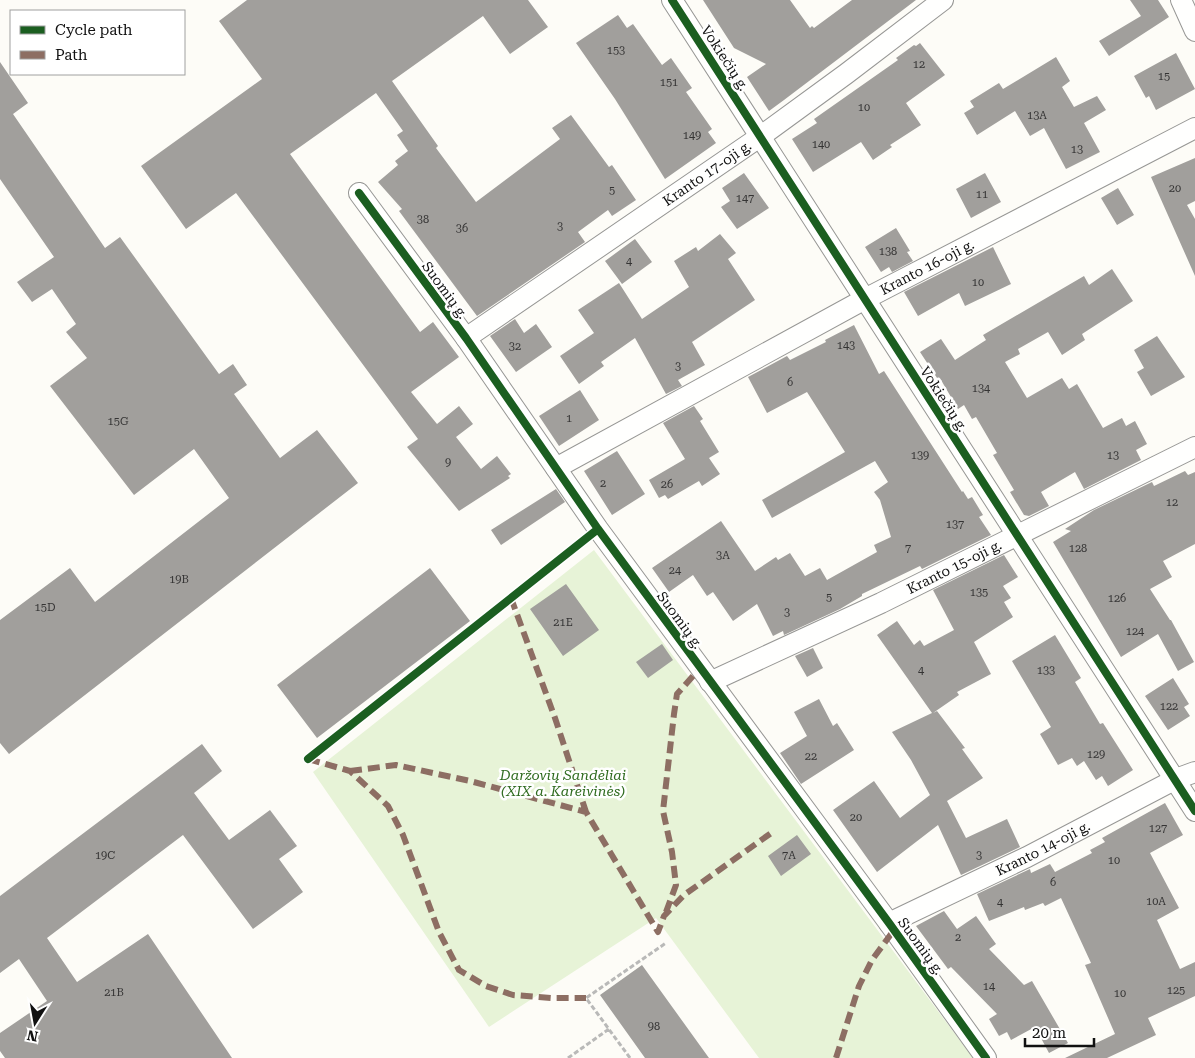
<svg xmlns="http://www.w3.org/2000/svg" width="1195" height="1058" font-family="'Roboto Serif',serif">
<rect width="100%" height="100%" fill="#fdfcf7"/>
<!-- green -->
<path fill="#e7f3d7" d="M594,550L973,1058H759L656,918L489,1027L313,772Z"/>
<!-- building -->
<path fill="#a19f9c" d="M247,0H528L548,27L510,54L483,16L392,81L438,146L436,148L476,202L560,139L552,128L571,115L609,167L612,165L636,200L612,216L608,210L578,232L585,242L477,316L399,211L402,209L378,182L398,165L395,161L408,151L397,135L403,131L376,93L290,154L420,332L433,322L459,357L411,392L437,424L459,406L473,424L456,437L481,469L497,456L511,474L508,476L510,478L459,511L407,447L418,439L236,193L186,229L141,166L262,79L219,21Z
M703,0H790L810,28L812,26L814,28L852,0H916L784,100L769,111L747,77L766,64L734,48Z
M1130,0H1158L1169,17L1109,56L1099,41L1141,16Z
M618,15L627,28L633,24L662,65L671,58L692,88L686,92L712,129L708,132L716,143L665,179L615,99L576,43Z
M920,43L945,75L906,103L921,125L890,145L892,147L873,160L861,142L813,172L792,139L817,123L814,119L898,60L896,58L914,45L916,46Z
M1176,53L1195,89L1156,110L1149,96L1146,98L1134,76Z
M1056,57L1070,81L1062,87L1074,107L1097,96L1106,110L1084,123L1100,152L1066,169L1044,128L1030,136L1015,111L977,135L964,113L974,107L970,101L999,83L1003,89Z
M0,62L28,103L13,114L105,248L120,237L219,374L233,364L247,385L234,394L280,458L317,430L358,483L9,754L0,743V620L70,568L95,602L229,498L194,449L134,495L50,386L87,358L66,332L76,324L52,289L32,302L17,282L54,257L0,179Z
M1195,158V201L1187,205L1195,219V276L1151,177Z
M744,173L769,208L737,229L721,207L730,201L722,188Z
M985,173L1001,202L971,218L956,189Z
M1118,188L1134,215L1117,225L1101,198Z
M896,228L910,251L907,252L913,261L892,272L889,267L881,272L865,247Z
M720,234L736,253L728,259L755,300L692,342L705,365L678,380L682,386L666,394L635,338L601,362L604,366L579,384L560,356L594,333L578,310L619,283L642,319L689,287L674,261L696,247L698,251Z
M635,239L652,262L622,284L605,261Z
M993,247L1011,284L965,306L959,293L918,316L904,292Z
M1112,269L1133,301L1082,334L1085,340L1062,355L1048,332L1018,349L1020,354L1005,362L1027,398L1062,378L1069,389L1077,384L1103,428L1122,418L1126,426L1135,421L1147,444L1136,450L1141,460L1084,489L1075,472L1041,492L1049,506L1029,516L1024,515L1010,492L1014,490L993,455L997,453L976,417L972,419L964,405L958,409L941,380L939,381L920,352L941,339L955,360L986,340L983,335L1084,276L1089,285Z
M515,319L524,333L536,324L552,347L516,372L490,336Z
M854,325L879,374L884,371L962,492L963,491L968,499L972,497L983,515L979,517L991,535L922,569L920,566L862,594V596L840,609L784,635L783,631L773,636L757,604L733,621L713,592L707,596L693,575L669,592L652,568L721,521L755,571L776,557L778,560L790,553L805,576L820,568L827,580L877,552L874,545L891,537L880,500L874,492L888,482L875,461L772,518L762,500L845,452L807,392L767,413L748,377L787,356L790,360L826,342L825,340Z
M1157,336L1185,377L1151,396L1137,372L1144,368L1134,350Z
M580,390L599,420L559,446L539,416Z
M694,406L703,419L700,421L719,452L709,458L720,474L702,486L699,481L668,499L665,495L659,498L649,480L685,459L663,423Z
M617,451L645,494L612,515L584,471Z
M1185,471L1188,475L1195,472V544L1163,561L1172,577L1150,589L1170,620H1171L1194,662L1178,671L1158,634L1121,657L1053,542L1071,531L1065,529L1094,510L1152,482L1154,486Z
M556,489L565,502L501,545L491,530Z
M1004,555L1018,577L1003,586L1011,598L1004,602L1013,617L974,642L991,674L957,692L959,695L933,713L937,711L965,748L962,749L983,778L947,801L966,838L1007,819L1020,847L961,875L938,825L877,872L833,810L874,781L900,818L930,795L911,760L892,732L932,713L877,635L897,621L914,645L920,640L924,646L954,630L933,590Z
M430,568L470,621L317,738L277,685Z
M566,584L599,630L563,656L530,609Z
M1055,635L1081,678L1075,682L1100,724L1103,723L1133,770L1108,786L1102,776L1096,780L1084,761L1077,766L1072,758L1058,765L1040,734L1051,727L1012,661Z
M662,644L673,660L648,678L636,662Z
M813,648L823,668L807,677L795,656Z
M1173,678L1189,704L1184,707L1190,716L1168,730L1145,696Z
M819,699L833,726L837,723L854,750L801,784L780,753L807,736L794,712Z
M202,744L222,771L194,793L229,840L270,810L297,846L279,859L303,892L253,929L183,835L47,938L77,982L148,934L232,1058H5L0,1051V1033L47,1001L19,959L0,973V896Z
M1165,803L1183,835L1150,853L1179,908L1157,920L1180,969L1195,962V996L1148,1018L1156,1035L1107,1058H1065L1115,1034L1085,965L1091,963L1061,898L1045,906L1043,903L1025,910L1024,907L989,921L977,894L1030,869L1031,873L1050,864L1055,872L1092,853L1090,850L1105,842L1102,838Z
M797,835L811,854L781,876L768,856Z
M944,911L957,929L976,916L996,944L989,949L1024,985L1032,981L1068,1043L1049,1053L1035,1027L1011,1040L1007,1032L999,1036L989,1019L997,1014L951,967L948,969L916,926Z
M642,965L709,1058H645L600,995Z"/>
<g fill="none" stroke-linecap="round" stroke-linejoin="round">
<!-- street casing -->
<g stroke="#979795" stroke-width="22">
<g id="street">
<path d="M672,0L1195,811"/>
<path d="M1181,0L1195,31"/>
<path d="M359,193L466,338L598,529L889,923L986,1058"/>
<path id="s1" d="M466,338L761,136L846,74L943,0"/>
<path id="s2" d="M556,468L865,299L1195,128"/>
<path id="s3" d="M710,682L881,603L1195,447"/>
<path id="s4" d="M889,923L1027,857L1176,779L1195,772"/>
</g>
</g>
<!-- path -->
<path stroke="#b9b9b8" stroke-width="3" stroke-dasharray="5 2.5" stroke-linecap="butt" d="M568,1058L609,1029
M630,1058L586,998L666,943"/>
<!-- street -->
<use href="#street" stroke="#fffffe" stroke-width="20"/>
<!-- quiet -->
<path stroke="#8d6e63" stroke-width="6" stroke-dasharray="12 6" stroke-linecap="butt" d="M511,598L555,718L586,812
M308,759L350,771L388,806L403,835L439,932L459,970L486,986L513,995L552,998H586
M350,771L396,765L470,781L586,812L658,932L664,916L684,895L774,831
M666,912L676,885L672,852L663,811L674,714L677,694L700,668
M836,1058L859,986L872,960L894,930"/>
<!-- cycleway casing -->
<g stroke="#fff" stroke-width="11">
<path id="cycleway" d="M672,0L1195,811
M359,193L466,338L598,529L889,923L986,1058
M308,759L598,529"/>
</g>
<!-- cycleway -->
<use href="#cycleway" stroke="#1b5e20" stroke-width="8"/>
</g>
<g text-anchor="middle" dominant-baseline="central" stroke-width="5" stroke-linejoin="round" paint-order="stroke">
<!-- number labels -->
<g font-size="11" fill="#353434">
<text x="616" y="50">153</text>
<text x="919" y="64">12</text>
<text x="1164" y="76">15</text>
<text x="669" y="82">151</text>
<text x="864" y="107">10</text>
<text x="1037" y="115">13A</text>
<text x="692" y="135">149</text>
<text x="821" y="144">140</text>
<text x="1077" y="149">13</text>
<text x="1175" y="188">20</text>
<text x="612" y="190">5</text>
<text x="982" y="194">11</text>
<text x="745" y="198">147</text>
<text x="423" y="219">38</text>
<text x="560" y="226">3</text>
<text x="462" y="228">36</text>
<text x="888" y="251">138</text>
<text x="629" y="261">4</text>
<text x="978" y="282">10</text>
<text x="846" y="345">143</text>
<text x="515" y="346">32</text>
<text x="678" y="366">3</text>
<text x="790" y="382">6</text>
<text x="981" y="388">134</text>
<text x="569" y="418">1</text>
<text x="118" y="421">15G</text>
<text x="920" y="455">139</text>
<text x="1113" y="455">13</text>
<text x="448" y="462">9</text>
<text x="603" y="483">2</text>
<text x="667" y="484">26</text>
<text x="1172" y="502">12</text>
<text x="955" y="524">137</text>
<text x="908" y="548">7</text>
<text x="1078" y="548">128</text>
<text x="723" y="555">3A</text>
<text x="675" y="570">24</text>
<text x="179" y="579">19B</text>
<text x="979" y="592">135</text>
<text x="829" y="597">5</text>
<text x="1117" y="598">126</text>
<text x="45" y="607">15D</text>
<text x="787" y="612">3</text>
<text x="563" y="622">21E</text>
<text x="1135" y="631">124</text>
<text x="921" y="670">4</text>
<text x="1046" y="670">133</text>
<text x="1169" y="706">122</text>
<text x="1096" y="754">129</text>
<text x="811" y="756">22</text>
<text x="856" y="817">20</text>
<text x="1158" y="828">127</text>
<text x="105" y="855">19C</text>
<text x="789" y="855">7A</text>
<text x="979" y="855">3</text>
<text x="1114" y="860">10</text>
<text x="1053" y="882">6</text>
<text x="1156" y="901">10A</text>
<text x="1000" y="902">4</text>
<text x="958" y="937">2</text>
<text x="989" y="986">14</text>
<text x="1176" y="990">125</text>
<text x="114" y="992">21B</text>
<text x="1120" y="993">10</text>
<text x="654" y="1026">98</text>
</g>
<!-- street labels -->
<g font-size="14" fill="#111" stroke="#fff">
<text transform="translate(725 58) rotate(57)">Vokiečių g.</text>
<text stroke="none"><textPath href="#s1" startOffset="292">Kranto 17-oji g.</textPath></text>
<text stroke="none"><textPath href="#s2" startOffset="422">Kranto 16-oji g.</textPath></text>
<text transform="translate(445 290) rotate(54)">Suomių g.</text>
<text transform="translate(944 399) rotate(57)">Vokiečių g.</text>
<text stroke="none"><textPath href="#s3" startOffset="270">Kranto 15-oji g.</textPath></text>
<text transform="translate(680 620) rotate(54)">Suomių g.</text>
<text stroke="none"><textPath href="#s4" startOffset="171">Kranto 14-oji g.</textPath></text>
<text transform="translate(921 946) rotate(54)">Suomių g.</text>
</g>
<!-- park labels -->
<g font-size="14" font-style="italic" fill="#2f6b1f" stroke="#fff">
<text x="563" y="775">Daržovių Sandėliai<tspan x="563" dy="16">(XIX a. Kareivinės)</tspan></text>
</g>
</g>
<!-- legend -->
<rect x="10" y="10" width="175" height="65" fill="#ffffff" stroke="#a0a0a0"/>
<rect x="20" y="26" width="25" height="8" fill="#1b5e20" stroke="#a0a0a0"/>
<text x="55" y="35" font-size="15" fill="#111111">Cycle path</text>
<rect x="20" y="51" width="25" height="8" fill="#8d6e63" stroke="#a0a0a0"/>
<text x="55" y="60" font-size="15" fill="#111111">Path</text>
<!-- north arrow -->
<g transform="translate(35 1023) rotate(191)" stroke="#ffffff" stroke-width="4" paint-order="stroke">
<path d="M0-4L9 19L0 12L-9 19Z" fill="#111111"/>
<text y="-8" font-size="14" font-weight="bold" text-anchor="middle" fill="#111111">N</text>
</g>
<!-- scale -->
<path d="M1025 1038v8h69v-8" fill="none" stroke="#111111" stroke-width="2.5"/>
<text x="1032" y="1038" font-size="15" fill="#111111" stroke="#ffffff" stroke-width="4" paint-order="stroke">20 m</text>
</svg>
